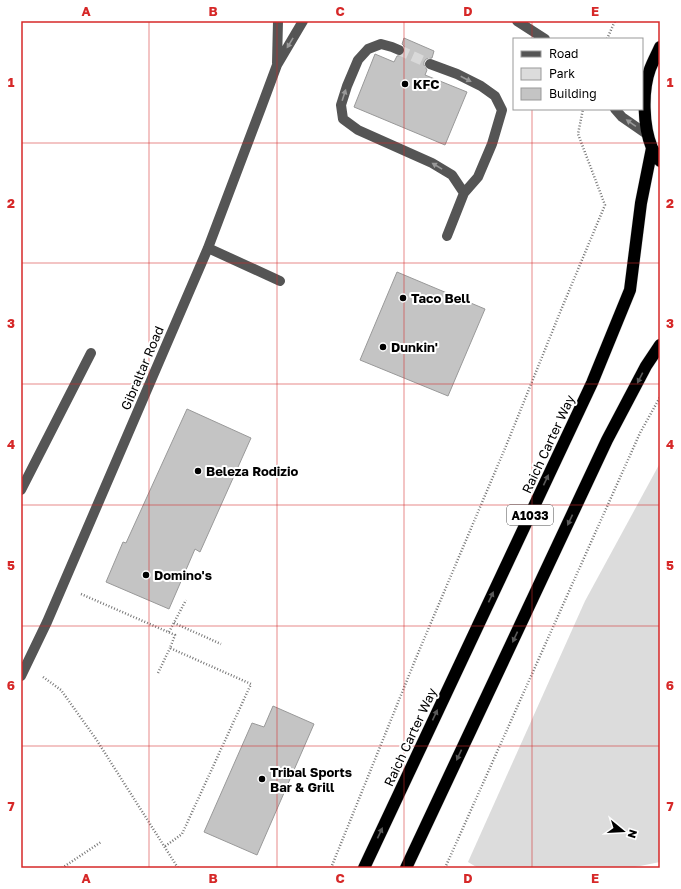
<svg xmlns="http://www.w3.org/2000/svg" width="681" height="889" font-family="'Golos Text',sans-serif">
<rect width="100%" height="100%" fill="#fff"/>
<!-- green -->
<path fill="#dcdcdc" d="M660,463V862L630,868H478L468,862L585,601Z"/>
<!-- building -->
<path fill="#c4c4c4" stroke="#999" d="M404,38L434,51L432,58L426,59L424,62V65L427,70L425,75L467,92L445,145L354,107L375,54L394,62L397,56L403,55L405,52L404,46L402,44Z
M397,272L485,309L448,396L360,360Z
M187,409L251,438L200,552L195,549L169,609L106,582L123,542L126,543Z
M273,706L314,724L257,855L204,832L252,723L264,727Z"/>
<g fill="none" stroke-linecap="round" stroke-linejoin="round">
<!-- minor-tunnel -->
<path stroke="#d9d9d9" stroke-width="10" stroke-dasharray="10 5" stroke-linecap="butt" d="M399,50L430,64"/>
<!-- highway casing -->
<g stroke="#dbdbdb" stroke-width="13">
<path id="highway" d="M660,47C657,54 653,61 650,69C642,91 643,126 652,148C654,152 657,157 660,161
M364,868L592,383L630,290L641,203L652,148
M406,868L607,440L646,366L660,345"/>
</g>
<!-- path -->
<path stroke="#777" stroke-width="2.5" stroke-dasharray="1 2" stroke-linecap="butt" d="M607,39L615,21
M81,594L175,635L170,648L251,684L182,834L164,847
M174,623L221,644
M169,632L186,600
M158,673L170,648
M43,677L61,690L96,739L178,868
M62,868L101,842
M331,868L416,658L506,446L561,310L605,205L578,134L583,109
M445,868L640,433L660,397"/>
<!-- minor -->
<path stroke="#555" stroke-width="10" d="M517,21L545,39
M399,50L392,47L381,44L368,49L358,60L347,86L341,105L343,119L358,130L432,163L452,175L464,193
M277,63L278,21
M430,64L457,74L481,86L495,96L502,110L492,144L478,177L464,193L447,236
M615,109L622,117L648,135
M208,248L280,281
M21,490L91,353
M21,676L47,622L208,248L261,108L277,65L303,21"/>
<!-- highway -->
<use href="#highway" stroke="#000" stroke-width="12"/>
</g>
<!-- one-way arrows -->
<defs><path id="oneway-solid" d="M-6-.8H1V-3.2L6.5 0L1 3.2V.8H-6Z"/></defs>
<g fill="#999">
<use href="#oneway-solid" transform="translate(290 43) rotate(121)"/>
<use href="#oneway-solid" transform="translate(466 79) rotate(27)"/>
<use href="#oneway-solid" transform="translate(344 95) rotate(-72)"/>
<use href="#oneway-solid" transform="translate(631 123) rotate(-145)"/>
<use href="#oneway-solid" transform="translate(437 166) rotate(-149)"/>
</g>
<g fill="#595959">
<use href="#oneway-solid" transform="translate(640 378) rotate(117)"/>
<use href="#oneway-solid" transform="translate(546 480) rotate(-65)"/>
<use href="#oneway-solid" transform="translate(570 520) rotate(115)"/>
<use href="#oneway-solid" transform="translate(491 597) rotate(-65)"/>
<use href="#oneway-solid" transform="translate(515 637) rotate(115)"/>
<use href="#oneway-solid" transform="translate(435 715) rotate(-65)"/>
<use href="#oneway-solid" transform="translate(459 755) rotate(115)"/>
<use href="#oneway-solid" transform="translate(380 833) rotate(-65)"/>
</g>
<!-- grid -->
<path fill="none" stroke="#d62828" stroke-width="1" stroke-opacity="0.55" d="M149,21V868M277,21V868M404,21V868M532,21V39M532,109V868M21,143H660M21,263H660M21,384H660M21,505H660M21,626H660M21,746H660"/>
<!-- markers -->
<g fill="#000" stroke="#fff" stroke-width="1.5">
<circle cx="405" cy="84" r="4"/>
<circle cx="403" cy="298" r="4"/>
<circle cx="383" cy="347" r="4"/>
<circle cx="198" cy="471" r="4"/>
<circle cx="146" cy="575" r="4"/>
<circle cx="262" cy="779" r="4"/>
</g>
<g text-anchor="middle" dominant-baseline="central" stroke-width="4" stroke-linejoin="round" paint-order="stroke">
<!-- shield labels -->
<rect fill="#fff" stroke="#4c4c4c" stroke-width="1" x="507" y="505" width="46" height="20" rx="3"/>
<g font-size="12" font-weight="bold" fill="#000">
<text x="530" y="515">A1033</text>
</g>
<!-- poi labels -->
<g font-size="13" font-weight="bold" fill="#000" stroke="#fff" text-anchor="start">
<text x="413" y="84">KFC</text>
<text x="411" y="298">Taco Bell</text>
<text x="391" y="347">Dunkin'</text>
<text x="206" y="471">Beleza Rodizio</text>
<text x="154" y="575">Domino's</text>
<text x="270" y="772">Tribal Sports<tspan x="270" dy="15">Bar &amp; Grill</tspan></text>
</g>
<!-- street labels -->
<g font-size="13" fill="#000" stroke="#fff">
<text transform="translate(142 368) rotate(-67)">Gibraltar Road</text>
<text transform="translate(548 444) rotate(-65)">Raich Carter Way</text>
<text transform="translate(410 737) rotate(-65)">Raich Carter Way</text>
</g>
</g>
<!-- border -->
<rect width="681" height="889" fill="none" stroke="#ffffff" stroke-width="44"/>
<!-- legend -->
<rect x="513" y="38" width="130" height="72" fill="#ffffff" stroke="#999999"/>
<rect x="521" y="51" width="20" height="6" fill="#555555" stroke="#999999"/>
<text x="549" y="58" font-size="12" fill="#000000">Road</text>
<rect x="521" y="68" width="20" height="12" fill="#dcdcdc" stroke="#999999"/>
<text x="549" y="78" font-size="12" fill="#000000">Park</text>
<rect x="521" y="88" width="20" height="12" fill="#c4c4c4" stroke="#999999"/>
<text x="549" y="98" font-size="12" fill="#000000">Building</text>
<!-- north arrow -->
<g transform="translate(623 831) rotate(108)" stroke="#ffffff" stroke-width="3" paint-order="stroke">
<path d="M0-3L7 15L0 10L-7 15Z" fill="#000000"/>
<text y="-6" font-size="11" font-weight="bold" text-anchor="middle" fill="#000000">N</text>
</g>
<rect x="22" y="22" width="637" height="845" fill="none" stroke="#d62828" stroke-width="1.5"/>
<g font-size="13" text-anchor="middle" font-weight="bold" fill="#d62828">
<text x="86" y="16">A</text>
<text x="213" y="16">B</text>
<text x="340" y="16">C</text>
<text x="468" y="16">D</text>
<text x="595" y="16">E</text>
<text x="11" y="87">1</text>
<text x="670" y="87">1</text>
<text x="11" y="208">2</text>
<text x="670" y="208">2</text>
<text x="11" y="328">3</text>
<text x="670" y="328">3</text>
<text x="11" y="449">4</text>
<text x="670" y="449">4</text>
<text x="11" y="570">5</text>
<text x="670" y="570">5</text>
<text x="11" y="690">6</text>
<text x="670" y="690">6</text>
<text x="11" y="811">7</text>
<text x="670" y="811">7</text>
<text x="86" y="883">A</text>
<text x="213" y="883">B</text>
<text x="340" y="883">C</text>
<text x="468" y="883">D</text>
<text x="595" y="883">E</text>
</g>
</svg>
